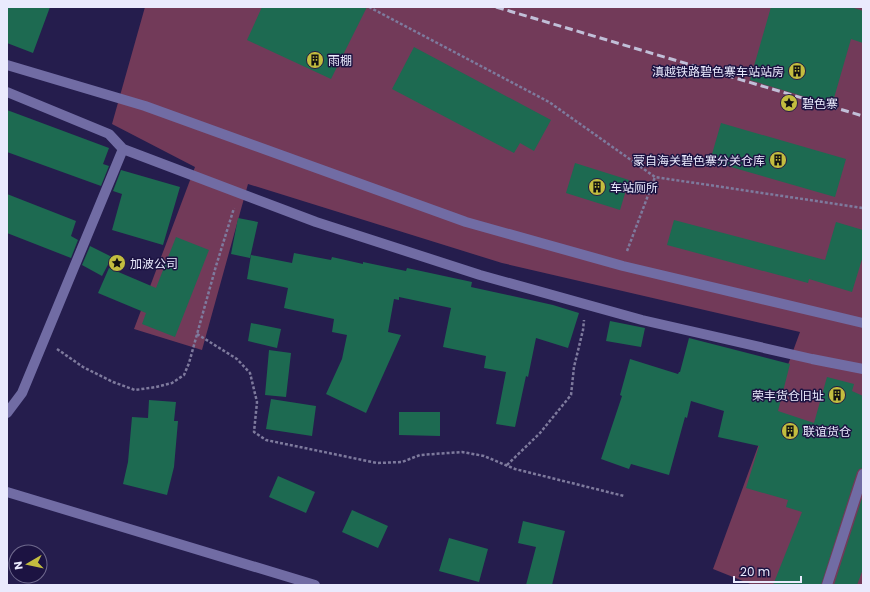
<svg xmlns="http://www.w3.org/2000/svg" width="870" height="592" font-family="Poppins,'Noto Sans SC',sans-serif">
<rect width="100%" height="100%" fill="#251d4d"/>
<!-- green -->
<path fill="#723a59" d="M145,7H863V585H753L713,569L800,332L502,263L248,184L202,350L134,329L195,167L112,124Z"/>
<!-- building -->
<path fill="#1d6a51" d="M7,7H50L33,53L7,43Z
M262,7H367L331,79L247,40Z
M771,7H851L863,11V43L851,39L832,105L750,80Z
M414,47L551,120L534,151L520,143L514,153L392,89Z
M7,110L109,148L103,164L109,166L101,186L7,152Z
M721,123L846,159L835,197L710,161Z
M575,163L629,180L620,210L566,193Z
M121,170L180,187L163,245L112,230L122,194L113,191Z
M7,194L76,221L71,236L78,240L71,258L7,233Z
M238,218L258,222L250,258L231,254Z
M674,220L825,260L836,222L863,230V256L852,292L809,279L808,283L667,245Z
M176,237L209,250L175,337L142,324L146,313L98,293L109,268L156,288Z
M90,246L112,257L102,276L82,265Z
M294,253L331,260L332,257L363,264V262L406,271L407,268L472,282L471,287L553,305L579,313L568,348L536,338L528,377L526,376L515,427L496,424L506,372L484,368L486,356L443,347L451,308L399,297V300L394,299L388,332L401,335L366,413L326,394L342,359L347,335L332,332L334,319L284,308L288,288L247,279L251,255L292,263Z
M610,321L645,328L641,347L606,341Z
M251,323L281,329L277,348L248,341Z
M689,338L790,364L778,411L814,423L827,377L854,384L852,391L863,396V468L859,469L857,472L821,585H773L802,512L786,507L788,500L746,488L759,446L718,437L724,411L691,401L687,418L685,417L669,475L631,464L629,469L601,459L622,396L620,395L630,359L678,374L679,372H680Z
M269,350L291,353L286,397L265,395Z
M271,399L316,406L312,436L266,429Z
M149,400L176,402L174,421H178L174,467L167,495L123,484L128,462L132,417L148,418Z
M399,412H440V436L399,435Z
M278,476L315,492L306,513L269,497Z
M863,495V569L857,585H834Z
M352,510L388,526L378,548L342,532Z
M523,521L565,531L552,585H526L536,547L518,543Z
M449,538L488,549L479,582L439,571Z"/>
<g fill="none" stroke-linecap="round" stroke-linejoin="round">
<!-- path -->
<path stroke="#7e7a9d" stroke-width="2.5" stroke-dasharray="3 2" stroke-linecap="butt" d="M369,7L549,102L655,177L863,208
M627,251L655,177
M197,334L237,359L250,373L257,402L254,432L266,440L377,463L402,462L420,455L462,452L484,456L515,469L624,496
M57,349L83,367L113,382L135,390L156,387L172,383L184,375L189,363L216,266L234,208
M507,465L540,433L571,395L574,367L583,330L584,320"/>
<!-- minor -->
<path stroke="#716ca4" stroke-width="10" d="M7,65L145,106L466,222L623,266L863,323
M7,92L109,134L123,149L22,393L7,413
M123,149L316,222L480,275L642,320L812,359L863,369
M7,492L315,585
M827,585L863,474"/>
<!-- rail -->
<path stroke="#c1bfd8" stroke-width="3" stroke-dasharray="8 4" stroke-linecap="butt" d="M496,7L863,116"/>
</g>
<!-- icons -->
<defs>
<g id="building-disc" transform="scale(0.9)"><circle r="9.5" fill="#c3bd3f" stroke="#1c1342"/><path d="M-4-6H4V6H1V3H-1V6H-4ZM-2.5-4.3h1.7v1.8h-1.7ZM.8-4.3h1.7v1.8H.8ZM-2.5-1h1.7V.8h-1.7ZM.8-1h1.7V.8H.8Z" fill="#111"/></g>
<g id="sight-disc" transform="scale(0.9)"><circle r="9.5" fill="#c3bd3f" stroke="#1c1342"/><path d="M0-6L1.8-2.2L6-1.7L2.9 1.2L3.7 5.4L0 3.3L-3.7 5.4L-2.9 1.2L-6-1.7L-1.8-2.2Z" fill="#111"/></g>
</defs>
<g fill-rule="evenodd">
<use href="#building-disc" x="315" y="60"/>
<use href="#building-disc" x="797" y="71"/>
<use href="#sight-disc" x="789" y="103"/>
<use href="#building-disc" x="778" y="160"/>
<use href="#building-disc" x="597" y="187"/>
<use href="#sight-disc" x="117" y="263"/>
<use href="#building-disc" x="837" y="395"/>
<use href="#building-disc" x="790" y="431"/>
</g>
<g text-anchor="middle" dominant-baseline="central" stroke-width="3" stroke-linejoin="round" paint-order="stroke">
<!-- poi labels -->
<g font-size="12" fill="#eaeafd" stroke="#1c1342" text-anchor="start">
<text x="328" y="60">雨棚</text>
<text x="784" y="71" text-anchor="end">滇越铁路碧色寨车站站房</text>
<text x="802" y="103">碧色寨</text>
<text x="765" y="160" text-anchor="end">蒙自海关碧色寨分关仓库</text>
<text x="610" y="187">车站厕所</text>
<text x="130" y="263">加波公司</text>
<text x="824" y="395" text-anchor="end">荣丰货仓旧址</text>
<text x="803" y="431">联谊货仓</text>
</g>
</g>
<!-- border -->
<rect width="870" height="592" fill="none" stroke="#eaeafd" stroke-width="16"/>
<!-- north arrow -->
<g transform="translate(28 564) rotate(261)"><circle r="19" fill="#1c1342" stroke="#6e698d"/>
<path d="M0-3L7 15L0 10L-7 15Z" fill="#c3bd3f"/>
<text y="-6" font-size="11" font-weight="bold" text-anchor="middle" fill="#eaeafd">N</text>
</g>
<!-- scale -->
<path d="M734 576v6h67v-6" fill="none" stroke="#eaeafd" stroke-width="2"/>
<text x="740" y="576" font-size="12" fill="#eaeafd" stroke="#1c1342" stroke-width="3" paint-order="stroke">20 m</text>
</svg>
